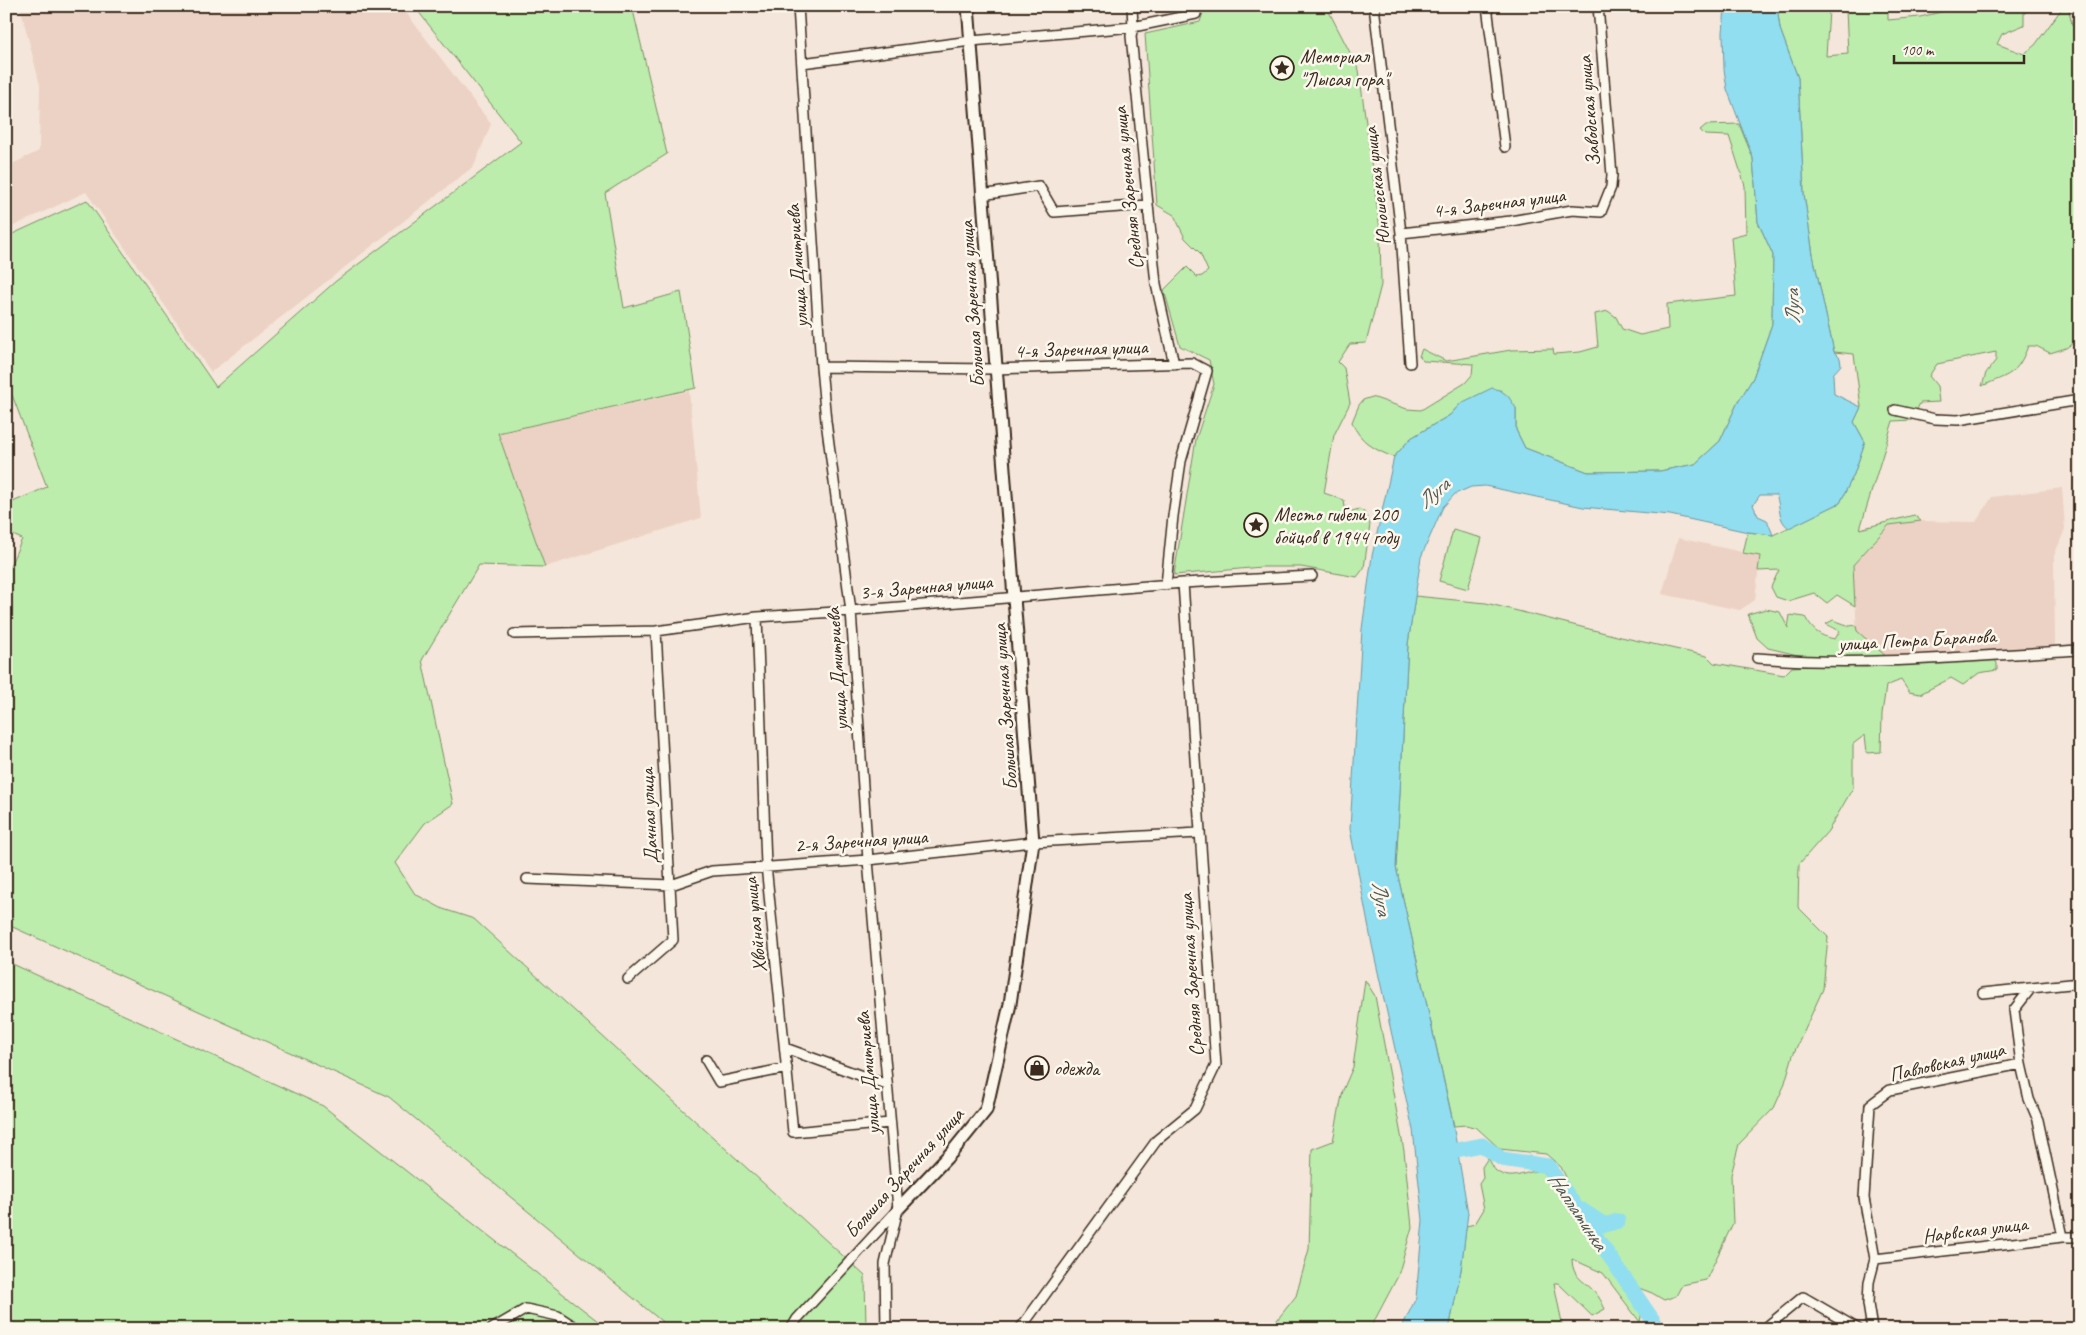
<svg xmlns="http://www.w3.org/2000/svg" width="2086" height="1335" font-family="Caveat,sans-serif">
<rect width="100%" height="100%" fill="#f4e6da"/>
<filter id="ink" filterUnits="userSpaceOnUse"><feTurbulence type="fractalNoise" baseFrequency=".02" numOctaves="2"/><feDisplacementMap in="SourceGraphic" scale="10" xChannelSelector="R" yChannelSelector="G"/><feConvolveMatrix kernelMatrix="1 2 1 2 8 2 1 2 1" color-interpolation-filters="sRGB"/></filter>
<g filter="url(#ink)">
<!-- built -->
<path fill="#ecd2c4" d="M20,6H401L491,124L474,166L211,372L86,192L7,229L8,166L39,151L40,85Z
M689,391L701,518L545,567L498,433Z
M2062,488L2065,529L2054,556L2055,646L1887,657L1857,631L1853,565L1889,525L1921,521L1976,522L1992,497Z
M1678,538L1760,556L1755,600L1740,610L1662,594Z"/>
<!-- green -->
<path fill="#bcedac" stroke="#7c8c65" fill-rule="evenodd" d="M414,6H632L667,154L605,193L624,308L681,292L696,388L498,433L545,567L479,565L422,660L453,804L425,823L395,863L415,894L443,909L474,919L865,1276L866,1329H671L389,1097L6,924V575L22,539L6,532V505L47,487L6,379V237L87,200L216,387L336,281L521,142Z
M1205,6H1326L1359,70L1380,229L1381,285L1366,343L1350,344L1338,362L1344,368L1350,403L1334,435L1324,493L1344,500L1345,508L1349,512L1359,509L1364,512L1370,524L1364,568L1357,577L1301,567H1261L1174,575L1196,439L1214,384L1209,360L1180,346L1164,290L1187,267L1197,277L1202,276L1208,271L1200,253L1185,238L1174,215L1157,205L1145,34L1200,22Z
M1777,6H1888V20L1920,17L1966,6H2035L2024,13V25L2002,34L1997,44L2024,54L2035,45L2063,7L2068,6L2072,25H2080V338L2066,348L2050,353L2036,346H2028C2017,375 2010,374 1982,386L1986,373L1996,360V352L1937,364L1929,376L1937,386L1939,402L1920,403L1912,420L1893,421L1860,529L1914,515L1921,521L1889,525L1853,565L1855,606L1837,595L1827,603L1814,593L1788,601L1776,597L1771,587L1779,570L1758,571L1760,556L1743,553L1748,532L1773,535L1840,503L1854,474L1865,442L1854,422L1861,407L1854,354L1834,352L1813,255L1804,194L1798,78L1780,29ZM1829,10H1846L1848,54L1826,56Z
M1739,124L1753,158L1758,222L1773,255L1772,324L1753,378L1737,404L1720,441L1695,464L1660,471L1588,472L1525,448L1516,430V408L1461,403L1450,415L1411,438L1394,457C1376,451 1359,441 1352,422L1359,405L1363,400L1372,397L1407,409L1421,410L1465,383L1472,375L1473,364L1423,361L1419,356L1422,349L1446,361L1511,350L1553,349L1554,354L1580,352L1598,347L1595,314L1608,311L1616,317L1622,329L1640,335L1668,329L1667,304L1736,296L1731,237L1746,233L1745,186L1729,136L1705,135L1700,130L1706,125Z
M1453,530L1482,538L1468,589L1439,581Z
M1415,596L1486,603L1621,637L1707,656L1714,663L1784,675L1792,667L1826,665L1866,667L1980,659H1994L1997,663V670L1979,673L1963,685L1951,678L1920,694L1909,692L1901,680L1886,686L1882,714L1881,752L1867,753L1865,735L1853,744V788L1828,831L1799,864L1798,907L1828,937L1823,989L1793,1055L1784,1086L1774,1108L1739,1144L1731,1175L1733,1223L1706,1280L1682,1285L1676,1296L1664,1300L1652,1293L1631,1285L1644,1300L1640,1322L1603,1273L1572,1259C1572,1277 1583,1280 1594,1291C1599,1296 1602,1303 1605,1309L1592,1316L1558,1283H1554L1563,1329H1449L1461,1270L1466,1226L1475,1224L1484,1209L1479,1184L1483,1178L1482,1167L1488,1158C1491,1162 1493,1168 1496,1171C1513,1183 1525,1170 1542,1171L1561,1190L1566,1177L1561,1167L1546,1154L1500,1149L1477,1128L1466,1125L1454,1126L1396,867L1408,644Z
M1766,609L1780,612L1788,628L1790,615L1805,617C1813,631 1819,636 1835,639L1840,631L1826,624L1833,620L1850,626L1856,625L1857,631L1887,657L1829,660L1802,656L1768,648L1757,638L1748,614Z
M6,961L323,1106L608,1329H6Z
M1365,980L1375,996L1404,1151L1412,1227L1398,1276L1370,1329H1270L1296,1296L1309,1249L1312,1149L1333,1141L1343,1090L1353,1067Z"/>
<!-- water -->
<path fill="#91def1" stroke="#6f969d" d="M1725,6H1777L1780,29L1798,78L1804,194L1813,255L1834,352L1840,358L1841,365L1833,374L1834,394L1861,407L1854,422L1865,442L1854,474L1840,503L1789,528C1777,520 1781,507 1776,495H1760L1753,505L1758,516L1767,520L1773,535L1748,532L1670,515L1583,507L1485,486L1471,487L1455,494L1443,507L1421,557L1408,644L1396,867L1452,1118L1468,1213L1461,1270L1449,1329H1401L1416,1298L1423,1220L1413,1130L1372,945L1350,829L1362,629L1372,556L1394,457L1411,438L1450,415L1461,403L1492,388L1500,390L1508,396L1516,408V430L1525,448L1588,472L1660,471L1695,464L1720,441L1737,404L1753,378L1772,324L1773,255L1758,222L1753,158L1727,89L1724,69L1723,33Z"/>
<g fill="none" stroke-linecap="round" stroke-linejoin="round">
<!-- river -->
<path stroke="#91def1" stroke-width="15" d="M1437,1154L1482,1145L1502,1159L1548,1166L1659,1329
M1582,1210L1605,1225L1618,1221"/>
<!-- minor casing -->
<g stroke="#3b2a1e" stroke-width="12">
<path id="minor" d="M798,6L821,367L826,421L851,611L868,860L898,1209L885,1264L886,1329
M1132,6L1133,27L1131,36L1156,284L1174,364
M1374,6L1401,233L1410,363
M1487,6L1505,147
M802,63L971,41L1133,27L1196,14
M982,195L1039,186L1054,212L1147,205
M1401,233L1511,221L1572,210L1601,212L1611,187L1612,175L1598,6
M821,367L995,369L1192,363L1207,371L1181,461L1173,516L1166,585
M1895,410L1935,419L1958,420L2080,400
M757,617L766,865L793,1132L890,1123
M514,634L656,631L757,617L851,611L1183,583L1312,576
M1757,658C1864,667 1972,656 2080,650
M527,879L671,885L712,871L868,860L1033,842L1199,833
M628,979L673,940L656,631
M2031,988L2014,1010L2021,1064L2029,1099L2038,1120L2063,1237
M1983,993L2080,983
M785,1048L887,1085
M706,1060L719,1082L787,1068
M1875,1259L2063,1237H2080
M492,1329L526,1309L558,1316L578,1329
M791,1329L797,1319L898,1209
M1020,1329L1157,1140L1195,1109L1216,1065L1183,583
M1764,1329L1803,1297L1858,1329
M1872,1329L1868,1304L1869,1282L1875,1259L1864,1198L1870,1105L1890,1090L2021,1064"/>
</g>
<!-- tertiary casing -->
<g stroke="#3b2a1e" stroke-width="15">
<path id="tertiary" d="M898,1209L952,1152L986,1110L1010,1004L1033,842L968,6"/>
</g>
<!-- minor -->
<use href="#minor" stroke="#fbf7ec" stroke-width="9"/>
<!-- tertiary -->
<use href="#tertiary" stroke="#fbf7ec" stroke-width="11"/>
</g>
</g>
<!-- icons -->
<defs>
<g id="sight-ring" transform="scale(1.25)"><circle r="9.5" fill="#fbf7ec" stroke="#3b2a1e" stroke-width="1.5"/><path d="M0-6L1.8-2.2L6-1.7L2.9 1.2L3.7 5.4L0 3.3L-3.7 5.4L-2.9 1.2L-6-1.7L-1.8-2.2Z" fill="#3b2a1e"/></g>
<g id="shop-ring" transform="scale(1.25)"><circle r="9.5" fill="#fbf7ec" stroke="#3b2a1e" stroke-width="1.5"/><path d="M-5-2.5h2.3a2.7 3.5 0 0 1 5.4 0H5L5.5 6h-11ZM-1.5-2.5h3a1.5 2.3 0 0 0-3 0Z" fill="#3b2a1e"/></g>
</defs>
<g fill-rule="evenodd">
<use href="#sight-ring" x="1282" y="68"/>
<use href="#sight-ring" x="1256" y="525"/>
<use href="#shop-ring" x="1037" y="1068"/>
</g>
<g text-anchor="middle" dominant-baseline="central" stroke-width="5" stroke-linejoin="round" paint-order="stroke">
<!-- poi labels -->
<g font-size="20" fill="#3b2a1e" stroke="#fbf7ec" text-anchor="start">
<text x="1300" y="56">Мемориал<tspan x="1300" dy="23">"Лысая гора"</tspan></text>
<text x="1274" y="514">Место гибели 200<tspan x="1274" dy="23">бойцов в 1944 году</tspan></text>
<text x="1054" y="1068">одежда</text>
</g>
<!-- street labels -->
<g font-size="20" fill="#3b2a1e" stroke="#fbf7ec">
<text transform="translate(1589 111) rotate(-95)">Заводская улица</text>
<text transform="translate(1377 186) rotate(-97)">Юношеская улица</text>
<text transform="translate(1128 188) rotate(-96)">Средняя Заречная улица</text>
<text transform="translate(1499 203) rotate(-7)">4-я Заречная улица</text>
<text transform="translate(797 266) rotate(-94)">улица Дмитриева</text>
<text transform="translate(972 304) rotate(-94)">Большая Заречная улица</text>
<text transform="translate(1081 349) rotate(-2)">4-я Заречная улица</text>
<text transform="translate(926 587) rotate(-5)">3-я Заречная улица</text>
<text transform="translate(1917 640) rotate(-3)">улица Петра Баранова</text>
<text transform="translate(837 669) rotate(-94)">улица Дмитриева</text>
<text transform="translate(1005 707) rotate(-94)">Большая Заречная улица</text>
<text transform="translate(649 816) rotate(-93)">Дачная улица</text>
<text transform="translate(861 841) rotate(-4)">2-я Заречная улица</text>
<text transform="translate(755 925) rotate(-96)">Хвойная улица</text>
<text transform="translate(1191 975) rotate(-94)">Средняя Заречная улица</text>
<text transform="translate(1947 1062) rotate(-13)">Павловская улица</text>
<text transform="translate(868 1073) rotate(-95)">улица Дмитриева</text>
<text transform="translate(904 1173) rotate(-48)">Большая Заречная улица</text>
<text transform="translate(1975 1230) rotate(-7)">Нарвская улица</text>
</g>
<!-- water labels -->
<g font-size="21" font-style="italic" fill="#505753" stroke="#fbf7ec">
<text transform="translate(1792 307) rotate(-92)">Луга</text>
<text transform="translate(1433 493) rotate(-41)">Луга</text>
<text transform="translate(1382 898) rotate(80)">Луга</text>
<text transform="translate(1578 1211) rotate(56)">Наплатинка</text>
</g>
</g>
<!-- margin -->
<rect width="2086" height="1335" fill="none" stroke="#fbf7ec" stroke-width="25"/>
<rect x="12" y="12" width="2061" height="1310" fill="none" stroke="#3b2a1e" stroke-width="2" filter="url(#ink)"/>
<!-- scale -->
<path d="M1894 55v8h130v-8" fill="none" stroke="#3b2a1e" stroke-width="2.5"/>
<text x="1901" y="55" font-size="15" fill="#3b2a1e" stroke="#fbf7ec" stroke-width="4" paint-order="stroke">100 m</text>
</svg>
